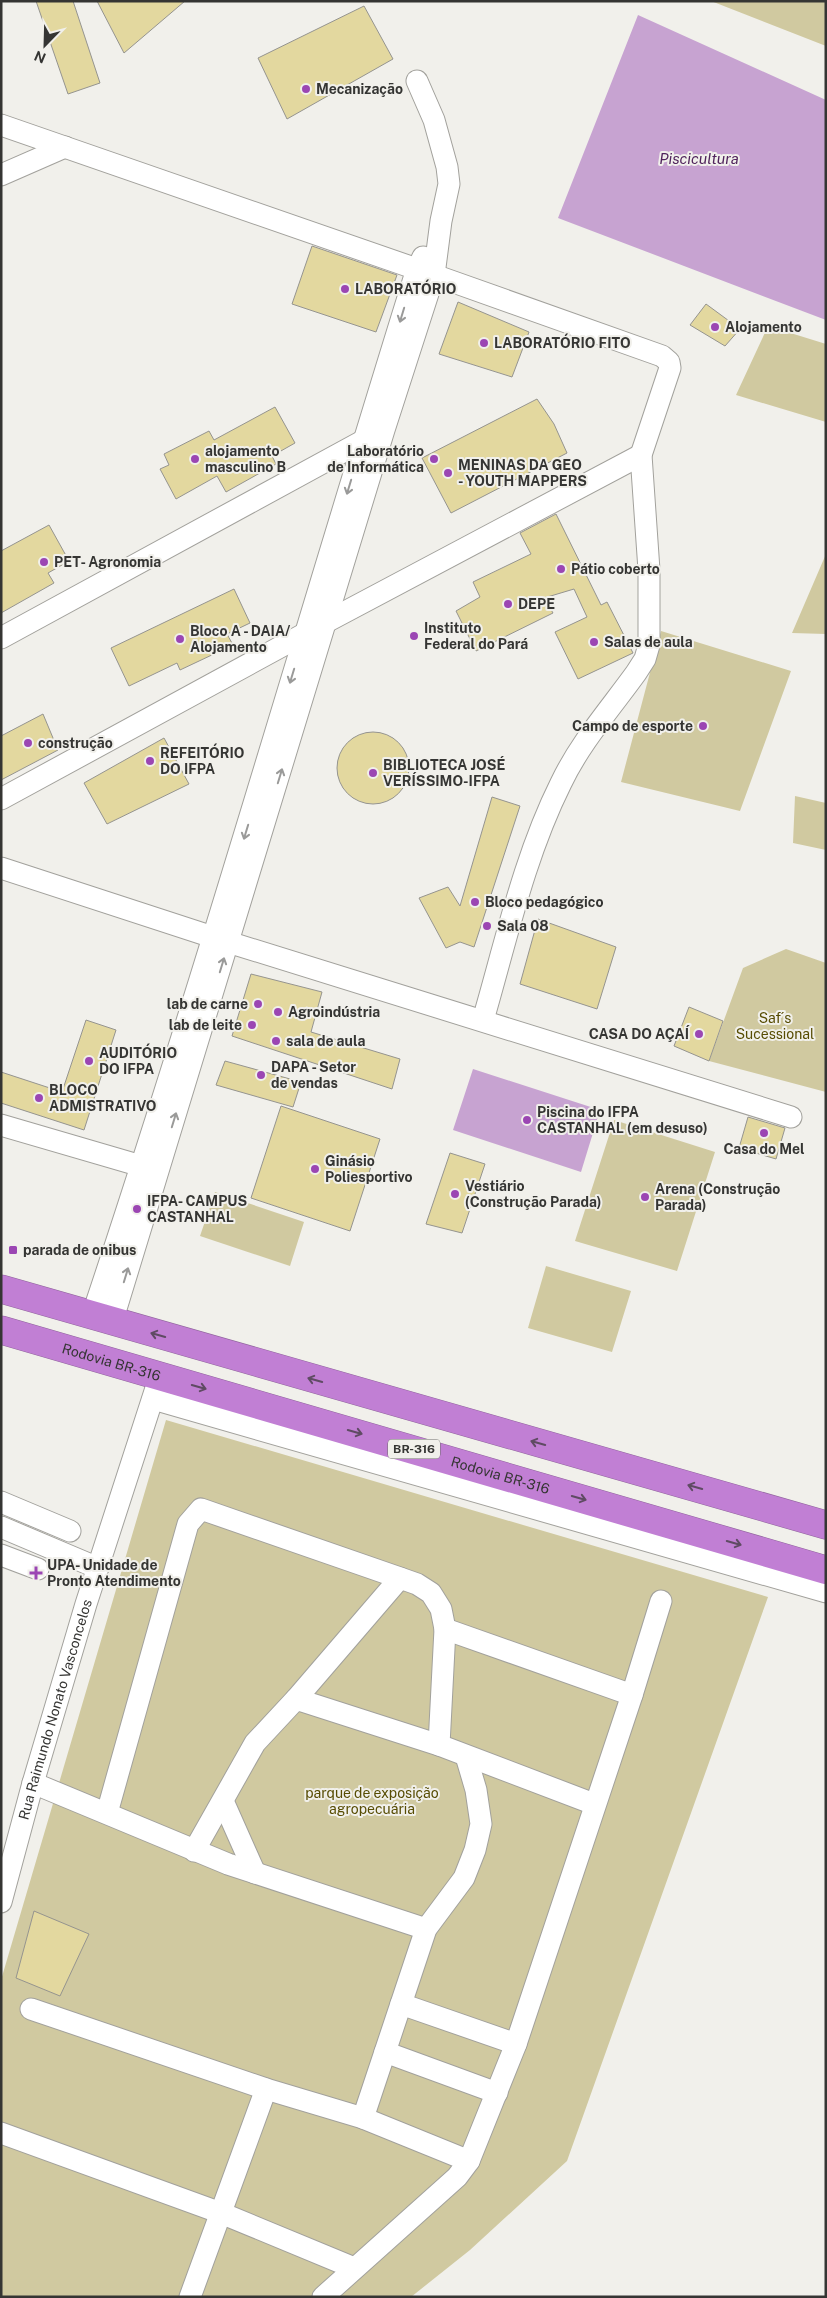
<svg xmlns="http://www.w3.org/2000/svg" width="827" height="2298" font-family="'Public Sans',sans-serif">
<rect width="100%" height="100%" fill="#f1f0eb"/>
<!-- green -->
<path fill="#d0c9a0" d="M711,1H826V46Z
M768,326L826,344V422L736,395Z
M826,554V634L792,633Z
M661,631L791,671L740,811L621,782Z
M795,796L826,803V850L793,843Z
M786,949L826,963V1092L709,1061L743,968Z
M614,1120L715,1152L677,1271L575,1241Z
M215,1192L304,1222L290,1266L200,1236Z
M546,1266L631,1291L612,1352L528,1328Z
M166,1420L768,1597L567,2161L470,2250L411,2297H1V1980Z"/>
<!-- water -->
<path fill="#c7a3d1" d="M638,15L826,100V320L558,218Z
M473,1069L600,1110L581,1172L453,1130Z"/>
<!-- building -->
<path fill="#e3d89f" stroke="#95948f" d="M36,1H73L100,83L68,94Z
M97,1H185L124,53Z
M364,6L393,59L287,119L258,58Z
M312,246L397,275L376,332L292,304Z
M458,302L529,332L512,377L439,354Z
M706,304L740,329L725,346L690,325Z
M537,399L554,424L567,453L451,513L422,458Z
M275,407L295,443L272,456L276,464L226,492L217,476L176,499L160,469L169,465L164,454L209,431L214,440Z
M556,514L601,605L607,602L633,653L578,679L555,632L587,617L574,589L544,598L553,613L476,651L456,611L480,597L473,582L531,554L520,533Z
M49,525L69,561L48,573L54,583L1,613V551Z
M234,589L250,623L227,634L233,645L180,670L177,663L129,686L111,648Z
M43,714L58,750L1,780V736Z
M337 768a36 36 0 1 1 72 0a36 36 0 1 1-72 0Z
M164,738L189,784L107,824L84,783Z
M492,797L520,806L474,947L460,942L446,948L419,898L448,887L460,906Z
M538,919L616,947L597,1009L520,984Z
M251,974L322,992L311,1032L400,1059L392,1089L232,1036Z
M689,1007L723,1021L709,1061L674,1046Z
M86,1020L116,1030L84,1130L1,1103V1072L62,1092Z
M225,1061L301,1082L293,1107L216,1085Z
M281,1106L380,1139L350,1231L251,1198Z
M748,1117L785,1128L776,1159L739,1148Z
M450,1153L485,1164L462,1233L426,1224Z
M34,1911L89,1934L60,1996L16,1978Z"/>
<g fill="none" stroke-linecap="round" stroke-linejoin="round">
<!-- minor casing -->
<g stroke="#a2a19c" stroke-width="23">
<g id="minor">
<path d="M1,125L434,275L662,356L669,362L670,368L641,455L649,570V645L645,659L636,673C610,709 580,743 561,783C524,857 506,941 483,1020"/>
<path d="M1,175L65,147"/>
<path d="M1,638L370,437"/>
<path d="M1,799L328,621L641,455"/>
<path d="M1,868L228,942L791,1117"/>
<path d="M1,1125L155,1170"/>
<path d="M92,1316C208,969 308,618 417,269L423,257"/>
<path d="M112,1322L384,430L434,275L441,221L449,184L447,167L434,120L417,81"/>
<path d="M153,1399L826,1592"/>
<path d="M1,1502L70,1531"/>
<path d="M1,1527L98,1568"/>
<path d="M1,1555L38,1569"/>
<path d="M445,1629L632,1695"/>
<path d="M296,1699L400,1578"/>
<path d="M33,1783L228,1864L426,1929"/>
<path d="M223,1801L255,1873"/>
<path d="M107,1813L188,1524L201,1509L400,1578L417,1584L431,1593L441,1609L445,1629L439,1745L594,1804"/>
<path d="M194,1851L255,1743L296,1699L439,1745"/>
<path id="s1" d="M1,1902L33,1783L86,1604L157,1385"/>
<path d="M401,2004L516,2044"/>
<path d="M31,2009L266,2089L363,2118L469,2161"/>
<path d="M385,2052L497,2093"/>
<path d="M363,2118L426,1929L464,1878L475,1850L481,1824L476,1790L466,1756"/>
<path d="M1,2133L221,2213L354,2268"/>
<path d="M190,2297L266,2089"/>
<path d="M323,2297L457,2177L469,2161L516,2044L632,1695L661,1601"/>
</g>
</g>
<!-- highway casing -->
<g stroke="#90659c" stroke-width="29">
<g id="highway">
<path d="M1,1289L826,1525"/>
<path id="s2" d="M1,1330L826,1570"/>
</g>
</g>
<!-- minor -->
<use href="#minor" stroke="#fff" stroke-width="21"/>
<!-- highway -->
<use href="#highway" stroke="#c17fd4" stroke-width="28"/>
</g>
<!-- one-way arrows -->
<defs><path id="oneway-shaft" d="M-6 0H5M1.5-3L5.5 0L1.5 3" fill="none" stroke-width="1.6" stroke-linecap="round" stroke-linejoin="round" transform="scale(1.25)"/></defs>
<g stroke="#9a9a99">
<use href="#oneway-shaft" transform="translate(402 315) rotate(107)"/>
<use href="#oneway-shaft" transform="translate(349 487) rotate(107)"/>
<use href="#oneway-shaft" transform="translate(292 676) rotate(107)"/>
<use href="#oneway-shaft" transform="translate(280 776) rotate(-73)"/>
<use href="#oneway-shaft" transform="translate(246 832) rotate(107)"/>
<use href="#oneway-shaft" transform="translate(222 965) rotate(-73)"/>
<use href="#oneway-shaft" transform="translate(174 1120) rotate(-73)"/>
<use href="#oneway-shaft" transform="translate(126 1275) rotate(-73)"/>
</g>
<g stroke="#5f4b63">
<use href="#oneway-shaft" transform="translate(158 1335) rotate(-164)"/>
<use href="#oneway-shaft" transform="translate(315 1380) rotate(-164)"/>
<use href="#oneway-shaft" transform="translate(199 1387) rotate(16)"/>
<use href="#oneway-shaft" transform="translate(355 1432) rotate(16)"/>
<use href="#oneway-shaft" transform="translate(538 1443) rotate(-164)"/>
<use href="#oneway-shaft" transform="translate(695 1487) rotate(-164)"/>
<use href="#oneway-shaft" transform="translate(579 1498) rotate(16)"/>
<use href="#oneway-shaft" transform="translate(734 1543) rotate(16)"/>
</g>
<!-- markers -->
<g fill="#9b46b3" stroke="#f1f0eb" stroke-width="2">
<circle cx="306" cy="89" r="5"/>
<circle cx="345" cy="289" r="5"/>
<circle cx="715" cy="327" r="5"/>
<circle cx="484" cy="343" r="5"/>
<circle cx="195" cy="459" r="5"/>
<circle cx="434" cy="459" r="5"/>
<circle cx="448" cy="473" r="5"/>
<circle cx="44" cy="562" r="5"/>
<circle cx="561" cy="569" r="5"/>
<circle cx="508" cy="604" r="5"/>
<circle cx="414" cy="636" r="5"/>
<circle cx="180" cy="639" r="5"/>
<circle cx="594" cy="642" r="5"/>
<circle cx="703" cy="726" r="5"/>
<circle cx="28" cy="743" r="5"/>
<circle cx="150" cy="761" r="5"/>
<circle cx="373" cy="773" r="5"/>
<circle cx="475" cy="902" r="5"/>
<circle cx="487" cy="926" r="5"/>
<circle cx="258" cy="1004" r="5"/>
<circle cx="278" cy="1012" r="5"/>
<circle cx="252" cy="1025" r="5"/>
<circle cx="699" cy="1034" r="5"/>
<circle cx="276" cy="1041" r="5"/>
<circle cx="89" cy="1061" r="5"/>
<circle cx="261" cy="1075" r="5"/>
<circle cx="39" cy="1098" r="5"/>
<circle cx="527" cy="1120" r="5"/>
<circle cx="764" cy="1133" r="5"/>
<circle cx="315" cy="1169" r="5"/>
<circle cx="455" cy="1194" r="5"/>
<circle cx="645" cy="1197" r="5"/>
<circle cx="137" cy="1209" r="5"/>
<rect x="8" y="1245" width="10" height="10" rx="2.5"/>
<path d="M33.5 1565.5h5v5h5v5h-5v5h-5v-5h-5v-5h5z"/>
</g>
<g text-anchor="middle" dominant-baseline="central" stroke-width="4" stroke-linejoin="round" paint-order="stroke">
<!-- shield labels -->
<rect fill="#f1f0eb" stroke="#6d6d6a" stroke-width="1" x="388" y="1439.5" width="52" height="19" rx="4"/>
<g font-size="12" font-weight="bold" fill="#353533">
<text x="414" y="1449">BR-316</text>
</g>
<!-- poi labels -->
<g font-size="14" font-weight="bold" fill="#353533" stroke="#f1f0eb" text-anchor="start">
<text x="316" y="89">Mecanização</text>
<text x="355" y="289">LABORATÓRIO</text>
<text x="725" y="327">Alojamento</text>
<text x="494" y="343">LABORATÓRIO FITO</text>
<text x="205" y="451">alojamento<tspan x="205" dy="16">masculino B</tspan></text>
<text x="424" y="451" text-anchor="end">Laboratório<tspan x="424" dy="16">de Informática</tspan></text>
<text x="458" y="465">MENINAS DA GEO<tspan x="458" dy="16">- YOUTH MAPPERS</tspan></text>
<text x="54" y="562">PET- Agronomia</text>
<text x="571" y="569">Pátio coberto</text>
<text x="518" y="604">DEPE</text>
<text x="424" y="628">Instituto<tspan x="424" dy="16">Federal do Pará</tspan></text>
<text x="190" y="631">Bloco A - DAIA/<tspan x="190" dy="16">Alojamento</tspan></text>
<text x="604" y="642">Salas de aula</text>
<text x="693" y="726" text-anchor="end">Campo de esporte</text>
<text x="38" y="743">construção</text>
<text x="160" y="753">REFEITÓRIO<tspan x="160" dy="16">DO IFPA</tspan></text>
<text x="383" y="765">BIBLIOTECA JOSÉ<tspan x="383" dy="16">VERÍSSIMO-IFPA</tspan></text>
<text x="485" y="902">Bloco pedagógico</text>
<text x="497" y="926">Sala 08</text>
<text x="248" y="1004" text-anchor="end">lab de carne</text>
<text x="288" y="1012">Agroindústria</text>
<text x="242" y="1025" text-anchor="end">lab de leite</text>
<text x="689" y="1034" text-anchor="end">CASA DO AÇAÍ</text>
<text x="286" y="1041">sala de aula</text>
<text x="99" y="1053">AUDITÓRIO<tspan x="99" dy="16">DO IFPA</tspan></text>
<text x="271" y="1067">DAPA - Setor<tspan x="271" dy="16">de vendas</tspan></text>
<text x="49" y="1090">BLOCO<tspan x="49" dy="16">ADMISTRATIVO</tspan></text>
<text x="537" y="1112">Piscina do IFPA<tspan x="537" dy="16">CASTANHAL (em desuso)</tspan></text>
<text x="764" y="1149" text-anchor="middle">Casa do Mel</text>
<text x="325" y="1161">Ginásio<tspan x="325" dy="16">Poliesportivo</tspan></text>
<text x="465" y="1186">Vestiário<tspan x="465" dy="16">(Construção Parada)</tspan></text>
<text x="655" y="1189">Arena (Construção<tspan x="655" dy="16">Parada)</tspan></text>
<text x="147" y="1201">IFPA- CAMPUS<tspan x="147" dy="16">CASTANHAL</tspan></text>
<text x="23" y="1250">parada de onibus</text>
<text x="47" y="1565">UPA- Unidade de<tspan x="47" dy="16">Pronto Atendimento</tspan></text>
</g>
<!-- park labels -->
<g font-size="14" fill="#574c03" stroke="#f1f0eb">
<text x="775" y="1018">Saf´s<tspan x="775" dy="16">Sucessional</tspan></text>
<text x="372" y="1793">parque de exposição<tspan x="372" dy="16">agropecuária</tspan></text>
</g>
<!-- street labels -->
<g font-size="14" fill="#353533" stroke="#f1f0eb">
<text stroke="none"><textPath href="#s2" startOffset="115">Rodovia BR-316</textPath></text>
<text stroke="none"><textPath href="#s2" startOffset="520">Rodovia BR-316</textPath></text>
<text stroke="none"><textPath href="#s1" startOffset="200">Rua Raimundo Nonato Vasconcelos</textPath></text>
</g>
<!-- water labels -->
<g font-size="15" font-style="italic" fill="#50235c" stroke="#f1f0eb">
<text x="699" y="158">Piscicultura</text>
</g>
</g>
<!-- border -->
<rect width="827" height="2298" fill="none" stroke="#353533" stroke-width="5"/>
<!-- north arrow -->
<g transform="translate(45 45) rotate(203)" stroke="#f1f0eb" stroke-width="4" paint-order="stroke">
<path d="M0-4L9 19L0 12L-9 19Z" fill="#353533"/>
<text y="-8" font-size="14" font-weight="bold" text-anchor="middle" fill="#353533">N</text>
</g>
</svg>
